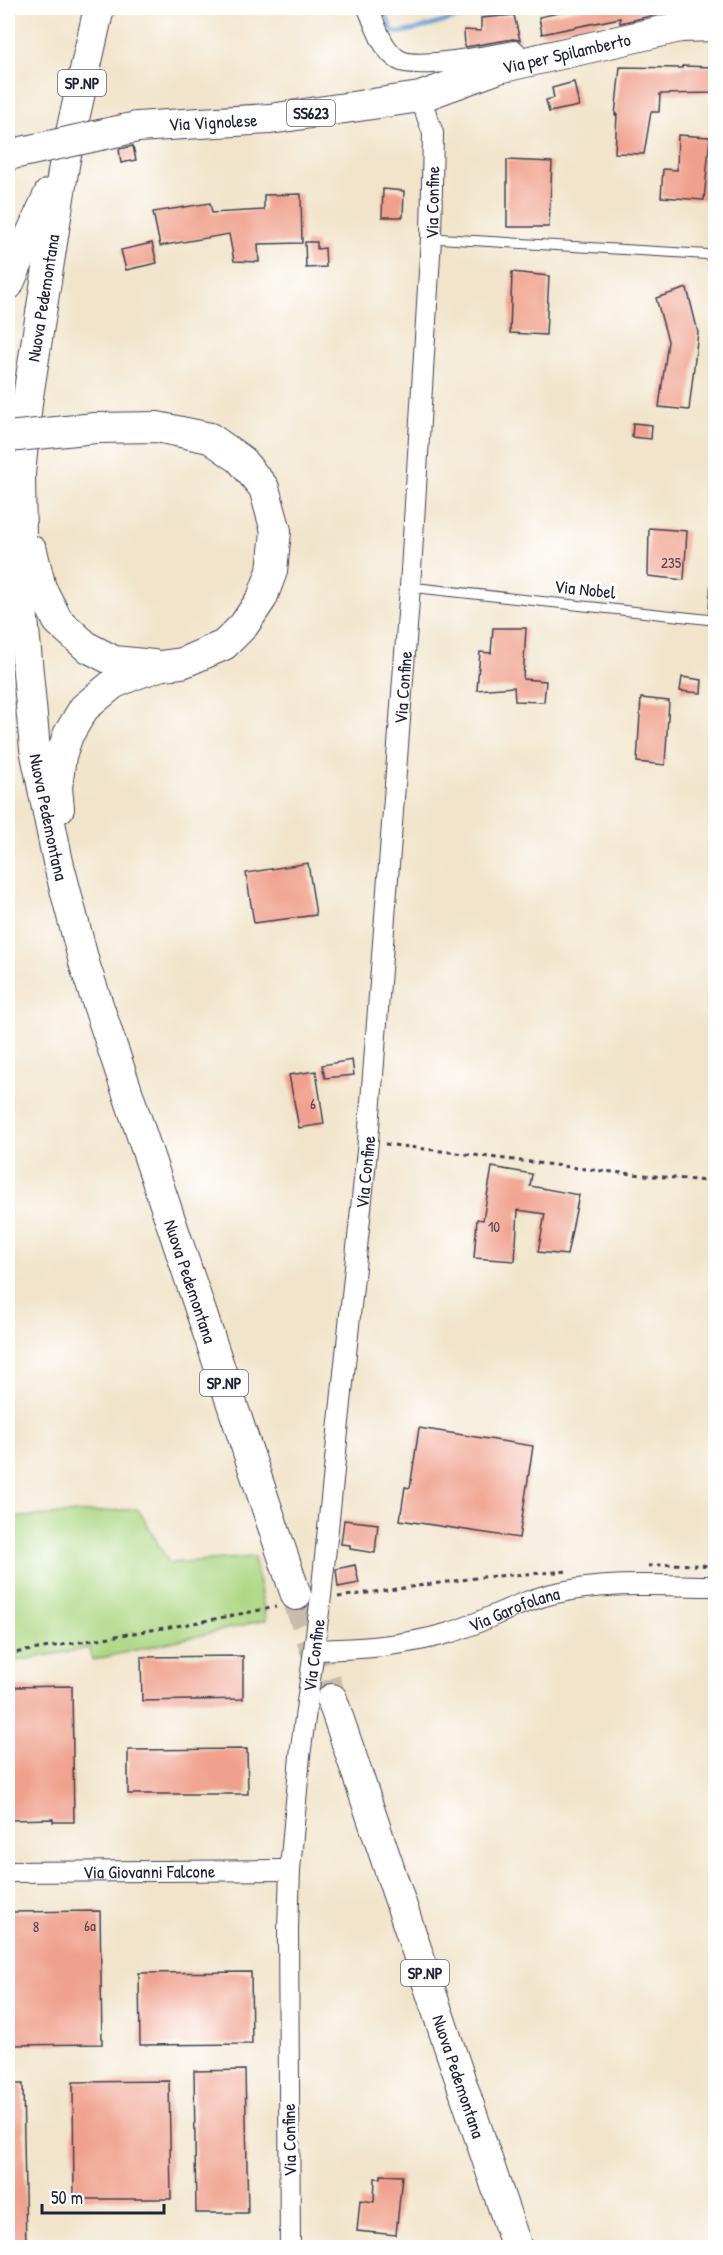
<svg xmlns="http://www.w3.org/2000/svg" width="723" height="2255" font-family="'Patrick Hand',sans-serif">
<rect width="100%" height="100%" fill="#fff"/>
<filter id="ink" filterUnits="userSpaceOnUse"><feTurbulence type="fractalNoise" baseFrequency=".0167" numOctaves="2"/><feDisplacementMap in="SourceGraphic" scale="12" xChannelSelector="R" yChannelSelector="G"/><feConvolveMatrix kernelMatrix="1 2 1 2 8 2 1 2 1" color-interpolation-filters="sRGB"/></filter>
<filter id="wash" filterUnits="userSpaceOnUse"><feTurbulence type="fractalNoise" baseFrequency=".008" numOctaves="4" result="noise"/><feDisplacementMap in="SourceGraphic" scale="24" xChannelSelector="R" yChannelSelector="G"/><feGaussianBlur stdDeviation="1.35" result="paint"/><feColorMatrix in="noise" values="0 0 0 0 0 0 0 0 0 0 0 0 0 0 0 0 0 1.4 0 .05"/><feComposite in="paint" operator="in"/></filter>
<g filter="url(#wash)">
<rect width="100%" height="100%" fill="#f1e4ca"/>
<!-- green -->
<path fill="#acd782" stroke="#677c5e" stroke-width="1.5" d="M138,1509L169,1563L254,1557L266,1620L92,1660L90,1648L8,1662V1518Z"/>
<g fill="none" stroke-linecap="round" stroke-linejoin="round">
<!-- stream -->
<path stroke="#699fd6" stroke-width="4.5" d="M383,8L392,30L396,33C431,29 461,13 496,8"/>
</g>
<g id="blocks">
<!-- building -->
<path fill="#f0a18d" d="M583,8H677V10L620,23V18L542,34L539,17Z
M514,15L520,40L513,39L465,47L464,30L481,31V18Z
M682,66L716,67V93L660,94L659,112H651L644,154L615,153L617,114L615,115L620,67L682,68Z
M574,82L579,106L549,112L546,100L554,98L552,88Z
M678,135L710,137L704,200L661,197L663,169L677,170Z
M133,146L136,160L121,163L119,149Z
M507,160L552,162L549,227H507Z
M383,189L404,191L403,217H382Z
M301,194L302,243L258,244L259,262L234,261L229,234L160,246L153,212L210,203L212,213L264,210V195Z
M305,242H317V249L325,248L326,267L306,268Z
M152,243L157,263L126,270L121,250Z
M512,272L549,276L546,335L510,333Z
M687,288L698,332L689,410L659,407L668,341L656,298Z
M633,423L652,425L651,439L632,437Z
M649,528L687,531L684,580L648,576Z
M493,628H526L523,679L546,681L544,702L515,701L514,687L477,690L480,652L491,653Z
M682,677L702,680L701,693L680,691Z
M641,698L669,701L665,765L637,762Z
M308,863L316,915L254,923L246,873Z
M352,1060L354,1075L325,1078L322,1065Z
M316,1071L324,1124L299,1128L289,1075Z
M492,1167L532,1174L530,1186L579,1195L567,1255L538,1252L545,1214L518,1210L515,1261L474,1258L477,1219L483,1220Z
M419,1428L533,1446L519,1538L400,1520L405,1487L410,1488Z
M344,1520L378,1524L375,1553L350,1549V1545L341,1544Z
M355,1565L359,1583L338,1587L336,1569Z
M243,1656V1699L142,1701L141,1657Z
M72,1686L74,1822H53V1819L8,1820V1687Z
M247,1749L248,1794H128V1750Z
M100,1911L102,2044L8,2045V1912Z
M251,1972L252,2044L140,2045L139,1973Z
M245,2070L248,2213H196L194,2071Z
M169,2081L171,2199H74L73,2082Z
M8,2084H23L26,2247H8Z
M381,2175L402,2176L396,2235L357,2231L360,2200L374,2202L375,2178H381Z"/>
</g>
</g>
<g filter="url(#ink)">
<use href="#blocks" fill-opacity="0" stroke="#413f50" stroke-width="1.5"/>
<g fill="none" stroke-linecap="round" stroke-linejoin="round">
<!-- primary-tunnel -->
<path stroke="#c8bdad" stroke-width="30" stroke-dasharray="30 15" stroke-linecap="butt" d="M296,1595L332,1699"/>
<!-- service casing -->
<g stroke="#413f50" stroke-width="11">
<path id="service" d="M431,238L716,255
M410,587L713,620L716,576"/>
</g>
<!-- minor casing -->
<g stroke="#413f50" stroke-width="22">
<g id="minor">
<path d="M368,8C375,24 382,50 399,60C416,70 493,55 515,51"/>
<path id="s1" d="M314,1650C360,1649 404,1646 449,1633C485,1622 519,1601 556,1593C607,1581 663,1586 716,1586"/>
<path id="s2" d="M8,1872L290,1870"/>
<path id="s3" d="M290,2248L288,1928L290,1870L300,1756L321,1596L368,1141L410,587L431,238L433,133L420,97"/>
</g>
</g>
<!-- primary casing -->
<g stroke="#413f50" stroke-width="32">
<g id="primary">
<path id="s4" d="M99,8L65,159L27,403L20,474L22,607L35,749L58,862L85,966L296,1595"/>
<path id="s5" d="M200,123L270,119L420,97L499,68L680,27L716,26"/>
<path d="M8,285L49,194"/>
<path d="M32,551L41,588L58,621L87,647L114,661L153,665"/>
<path d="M59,808L57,788L61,756L68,735L84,708L113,684L133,675L159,666L182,663L224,645L244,625L262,598L272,571L276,531L264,488L240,459L210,438L157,427L95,428"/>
<path id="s6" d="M332,1699L517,2248"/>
</g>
</g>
<!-- path -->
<path stroke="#413f50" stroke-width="3" stroke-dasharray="4.5 4.5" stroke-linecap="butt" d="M385,1144L602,1171L716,1182
M648,1566L672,1564L716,1566
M338,1597L483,1577L570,1571
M8,1654L188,1624L276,1607"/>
<!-- service -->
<use href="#service" stroke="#fff" stroke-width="9"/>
<!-- minor -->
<use href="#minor" stroke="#fff" stroke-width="20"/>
<!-- primary -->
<use href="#primary" stroke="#fff" stroke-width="30"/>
<!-- primary-bridge casing -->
<g stroke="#413f50" stroke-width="32" stroke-linecap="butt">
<path id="primary-bridge" d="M8,155L137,127L200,123
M8,437L95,428"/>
</g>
<!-- primary-bridge -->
<use href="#primary-bridge" stroke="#fff" stroke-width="30"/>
</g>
</g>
<g text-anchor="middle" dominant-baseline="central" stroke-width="6" stroke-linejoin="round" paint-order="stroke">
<!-- number labels -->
<g font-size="15" fill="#564250">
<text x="671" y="562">235</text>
<text x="313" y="1103">6</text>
<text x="494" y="1226">10</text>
<text x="90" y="1925">6a</text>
<text x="36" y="1926">8</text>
</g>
<!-- shield labels -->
<g fill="#fff" stroke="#646476" stroke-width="1.5">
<rect x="58" y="70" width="48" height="26" rx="4.5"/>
<rect x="287" y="100" width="48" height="26" rx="4.5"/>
<rect x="200" y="1370" width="48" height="26" rx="4.5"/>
<rect x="401" y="1960" width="48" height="26" rx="4.5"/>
</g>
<g font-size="16" font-weight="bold" fill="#22223b">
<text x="82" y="83">SP.NP</text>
<text x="311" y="113">SS623</text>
<text x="224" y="1383">SP.NP</text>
<text x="425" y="1973">SP.NP</text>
</g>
<!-- street labels -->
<g font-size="18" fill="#22223b" stroke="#fff">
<text stroke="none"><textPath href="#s5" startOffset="375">Via per Spilamberto</textPath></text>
<text transform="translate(213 122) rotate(-3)">Via Vignolese</text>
<text stroke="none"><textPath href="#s3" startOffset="2052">Via Confine</textPath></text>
<text transform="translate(43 298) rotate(-81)">Nuova Pedemontana</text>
<text transform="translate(585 589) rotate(6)">Via Nobel</text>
<text stroke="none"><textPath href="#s3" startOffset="1566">Via Confine</textPath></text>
<text stroke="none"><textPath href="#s4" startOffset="818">Nuova Pedemontana</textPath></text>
<text stroke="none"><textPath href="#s3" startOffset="1080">Via Confine</textPath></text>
<text stroke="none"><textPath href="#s4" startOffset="1304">Nuova Pedemontana</textPath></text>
<text stroke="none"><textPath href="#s1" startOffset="206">Via Garofolana</textPath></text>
<text stroke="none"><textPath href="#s3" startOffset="594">Via Confine</textPath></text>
<text stroke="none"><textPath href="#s2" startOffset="141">Via Giovanni Falcone</textPath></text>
<text stroke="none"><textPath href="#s6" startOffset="398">Nuova Pedemontana</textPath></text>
<text transform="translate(289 2140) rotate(-91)">Via Confine</text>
</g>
</g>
<!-- margin -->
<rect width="723" height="2255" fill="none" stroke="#fff" stroke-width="30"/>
<!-- scale -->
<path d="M42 2204v9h122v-9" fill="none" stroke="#22223b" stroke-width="3"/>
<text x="51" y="2204" font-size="18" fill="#22223b" stroke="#ffffff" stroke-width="4.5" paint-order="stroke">50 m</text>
</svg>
